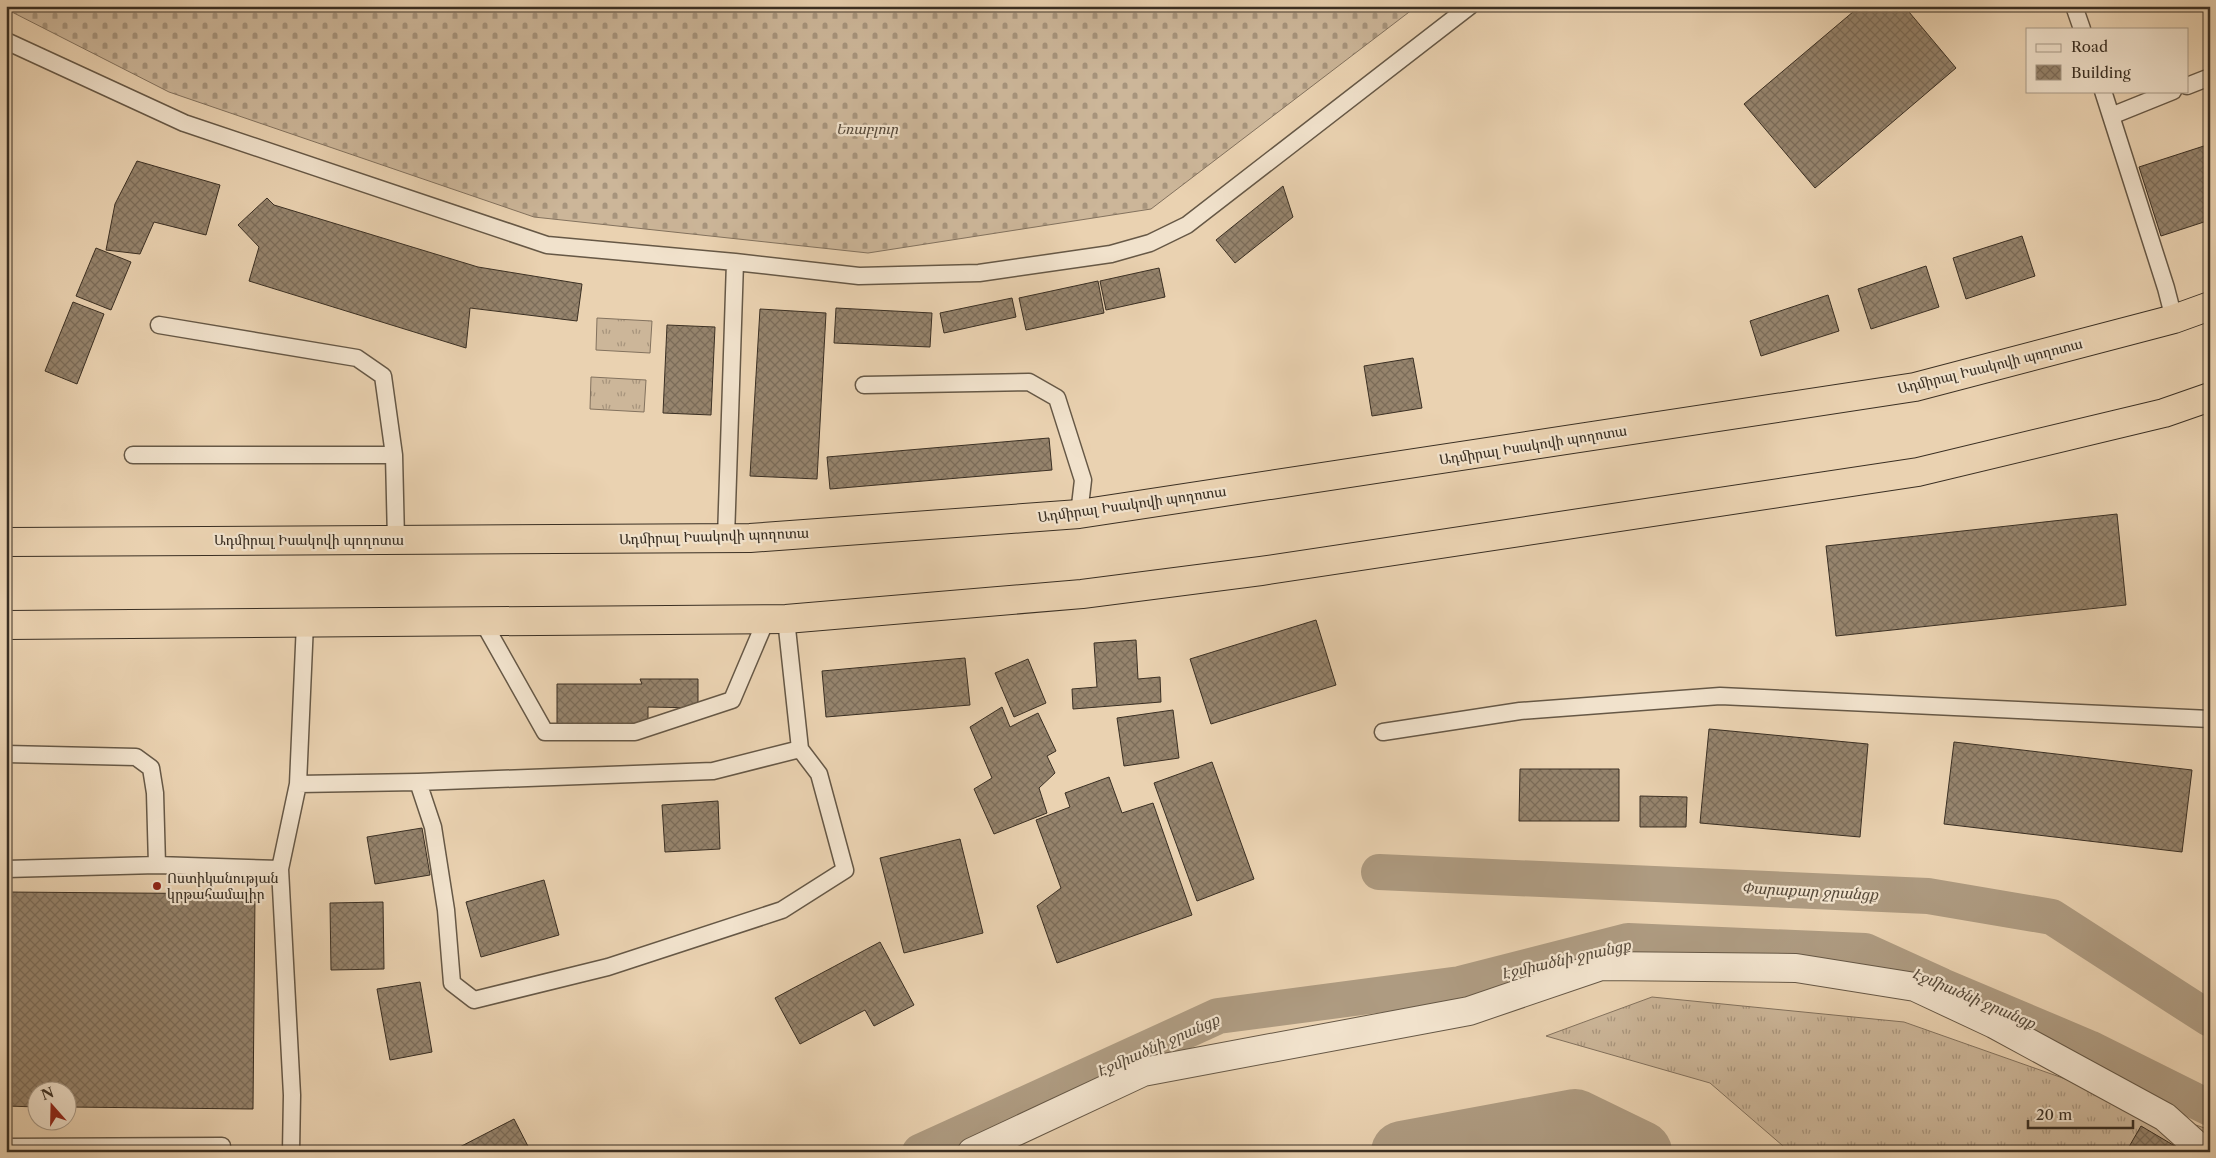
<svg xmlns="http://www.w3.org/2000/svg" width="2216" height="1158" font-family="'Libre Caslon Text','Noto Serif Armenian',serif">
<defs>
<pattern id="grass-tufts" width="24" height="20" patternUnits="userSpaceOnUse" patternTransform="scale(1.25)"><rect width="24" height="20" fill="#ccb699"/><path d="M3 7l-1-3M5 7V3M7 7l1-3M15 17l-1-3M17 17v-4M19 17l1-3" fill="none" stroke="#a7947c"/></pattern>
<pattern id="cemetery-stones" width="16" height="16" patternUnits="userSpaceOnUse" patternTransform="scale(1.25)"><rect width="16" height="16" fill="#ccb699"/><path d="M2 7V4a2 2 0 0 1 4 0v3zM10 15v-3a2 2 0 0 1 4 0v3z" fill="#a7947c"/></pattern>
<pattern id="building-cross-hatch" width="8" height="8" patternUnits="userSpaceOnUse" patternTransform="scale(1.25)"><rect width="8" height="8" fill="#96846d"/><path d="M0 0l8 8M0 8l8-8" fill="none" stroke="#7b6c59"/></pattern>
</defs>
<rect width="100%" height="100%" fill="#ead2b1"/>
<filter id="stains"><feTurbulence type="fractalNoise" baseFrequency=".004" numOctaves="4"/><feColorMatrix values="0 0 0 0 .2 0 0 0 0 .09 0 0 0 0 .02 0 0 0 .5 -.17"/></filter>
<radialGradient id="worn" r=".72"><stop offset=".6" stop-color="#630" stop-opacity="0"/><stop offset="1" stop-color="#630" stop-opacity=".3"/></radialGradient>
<!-- grass -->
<path fill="url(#grass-tufts)" stroke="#83725e" d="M597,318L652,321L650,353L596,350Z
M591,377L646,380L644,412L590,409Z
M1652,997L1904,1022L2210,1130V1152H1790L1710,1083L1546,1036Z"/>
<!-- cemetery -->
<path fill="url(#cemetery-stones)" stroke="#83725e" d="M6,6H1417L1151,209L868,253L534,217L169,92L6,9Z"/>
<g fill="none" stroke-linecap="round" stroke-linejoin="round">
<!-- canal -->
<path stroke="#ae9b81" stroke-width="36" d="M1379,872L1928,896L2052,917L2210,1019
M920,1152L1218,1016L1460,984L1628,941L1865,951L1942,986L2089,1048L2210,1108"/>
<!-- river -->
<path stroke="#ae9b81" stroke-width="62" d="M1402,1152L1575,1120L1641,1152"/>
</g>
<!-- building -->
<path fill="url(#building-cross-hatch)" stroke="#3a2f23" d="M1860,6H1904L1956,68L1815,188L1744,104Z
M2210,144V220L2161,236L2139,167Z
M137,161L220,185L206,235L154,222L140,254L106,250L115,204Z
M1283,186L1293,217L1235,263L1216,240Z
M267,198L274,205L478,267L582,284L577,321L470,308L466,348L249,281L259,247L238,225Z
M2022,236L2035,276L1966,299L1953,258Z
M96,248L131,262L111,310L76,296Z
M1926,266L1939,307L1871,329L1858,289Z
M1159,268L1165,297L1106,310L1100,281Z
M1098,281L1104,313L1026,330L1019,298Z
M1828,295L1839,331L1761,356L1750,321Z
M1012,298L1016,317L944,333L940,313Z
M73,302L104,314L77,384L45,371Z
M836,308L932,313L930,347L834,343Z
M760,309L826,313L817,479L750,476Z
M667,325L715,327L711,415L663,413Z
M1413,358L1422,408L1372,416L1364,366Z
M1049,438L1052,470L830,489L827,457Z
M2117,514L2126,605L1836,636L1826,546Z
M1316,620L1336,685L1211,724L1190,659Z
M1136,640L1138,679L1160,677L1161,702L1073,709L1072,689L1097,687L1094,643Z
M965,658L970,705L826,717L822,671Z
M1028,659L1046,703L1014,717L995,673Z
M640,679H698V708L648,707V734H557V684H642Z
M1002,707L1010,727L1038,713L1056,751L1047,756L1055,773L1039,788L1047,813L994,834L974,789L992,778L970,727Z
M1173,710L1179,758L1124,766L1117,718Z
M1709,729L1868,744L1860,837L1700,823Z
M1954,742L2192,770L2182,852L1944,824Z
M1212,762L1254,879L1197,901L1154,783Z
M1520,769H1619V821H1519Z
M1109,777L1122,813L1153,803L1192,915L1057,963L1037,906L1061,888L1036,820L1070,807L1065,793Z
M1640,796L1687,797L1686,827H1640Z
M718,801L720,849L665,852L662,805Z
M422,828L430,875L375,884L367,837Z
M960,839L983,933L904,953L880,858Z
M544,880L559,935L481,957L466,902Z
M6,892L255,894L253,1109L68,1107V1090H38V1107L6,1106Z
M383,902L384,969L331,970L330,903Z
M880,942L914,1005L874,1026L865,1010L800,1044L775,998Z
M420,982L432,1052L390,1060L377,989Z
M514,1119L531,1152H450Z
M2141,1126L2185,1152H2126Z"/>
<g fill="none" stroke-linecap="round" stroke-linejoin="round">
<!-- lane casing -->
<g stroke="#665846" stroke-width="19">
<path id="lane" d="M2074,6L2082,29
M6,41L184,123L547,245L735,262L859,276L979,273L1111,254L1150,243L1187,225L1470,6
M2187,86L2210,77
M2103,91L2166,288L2174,319
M2111,116L2173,91
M159,325L357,358L383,376L394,455L396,540
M864,385L1029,382L1057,398L1083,480L1079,514
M133,455H394
M726,538L735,262
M483,622L545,732H635L732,700L766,620
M1383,732L1520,711L1720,696L2210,719
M6,754L136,757L151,768L155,793L157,865
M418,782L433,827L446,910L452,983L474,1000L608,967L782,910L845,870L819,774L800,749L786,619
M298,784L418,782L713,771L800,749
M6,869L157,865L280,869
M6,1147L222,1146
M291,1152L292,1095L280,869L298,784L305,623"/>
</g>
<!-- street casing -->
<g stroke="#665846" stroke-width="30">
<path id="street" d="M972,1152L1143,1072L1469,1011L1601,966L1796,968L1915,987L1994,1024L2165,1117L2204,1152"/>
</g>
<!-- highway casing -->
<g stroke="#3a2f23" stroke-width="30">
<path id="highway" d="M6,542L750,538L1079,514L1915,387L2174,319L2210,306
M6,625L786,619L1082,594L1261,571L1918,472L2164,413L2210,397"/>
</g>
<!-- lane -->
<use href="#lane" stroke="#f1e2cc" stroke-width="16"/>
<!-- street -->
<use href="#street" stroke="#f1e2cc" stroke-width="28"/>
<!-- highway -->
<use href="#highway" stroke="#ead2b1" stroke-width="28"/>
</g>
<!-- markers -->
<circle fill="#8f2418" stroke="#f1e2cc" stroke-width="2" cx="157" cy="886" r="5"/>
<g text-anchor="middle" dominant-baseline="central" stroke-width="4.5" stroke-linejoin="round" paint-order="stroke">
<!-- park labels -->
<g font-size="14" font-style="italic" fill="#574a3b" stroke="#f1e2cc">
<text x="867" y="129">Եռաբլուր</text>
</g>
<!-- street labels -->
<g font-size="14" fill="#3a2f23" stroke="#f1e2cc">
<text transform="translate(1990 366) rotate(-14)">Ադմիրալ Իսակովի պողոտա</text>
<text transform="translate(1533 445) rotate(-9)">Ադմիրալ Իսակովի պողոտա</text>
<text transform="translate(1132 504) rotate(-8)">Ադմիրալ Իսակովի պողոտա</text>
<text transform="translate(714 536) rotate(-2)">Ադմիրալ Իսակովի պողոտա</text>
<text x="309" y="540">Ադմիրալ Իսակովի պողոտա</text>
</g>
<!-- poi labels -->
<g font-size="14" fill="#3a2f23" stroke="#f1e2cc" text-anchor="start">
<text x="167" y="878">Ոստիկանության<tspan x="167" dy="16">կրթահամալիր</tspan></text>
</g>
<!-- water labels -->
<g font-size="15" font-style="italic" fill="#574a3a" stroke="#f1e2cc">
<text transform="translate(1810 891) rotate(3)">Փարաքար ջրանցք</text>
<text transform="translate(1566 959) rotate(-13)">Էջմիածնի ջրանցք</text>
<text transform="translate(1974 998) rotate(23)">Էջմիածնի ջրանցք</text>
<text transform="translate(1158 1045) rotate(-24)">Էջմիածնի ջրանցք</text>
</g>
</g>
<!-- margin -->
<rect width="2216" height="1158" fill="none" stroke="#ead2b1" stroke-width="25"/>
<rect x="8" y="8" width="2201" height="1143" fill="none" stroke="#3a2f23" stroke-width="2.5"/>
<rect x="12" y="12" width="2191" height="1133" fill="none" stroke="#3a2f23"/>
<!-- legend -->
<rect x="2026" y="28" width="162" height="65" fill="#f1e2cc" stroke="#a89a88"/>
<rect x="2036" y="44" width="25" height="8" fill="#f1e2cc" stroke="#a89a88"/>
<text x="2071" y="52" font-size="15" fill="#3a2f23">Road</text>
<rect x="2036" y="65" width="25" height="15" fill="url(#building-cross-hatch)" stroke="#a89a88"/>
<text x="2071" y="78" font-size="15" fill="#3a2f23">Building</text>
<!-- north arrow -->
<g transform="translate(52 1106) rotate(340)"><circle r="24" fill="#f1e2cc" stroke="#a89a88"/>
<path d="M0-4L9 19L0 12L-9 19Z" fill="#8f2418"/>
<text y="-8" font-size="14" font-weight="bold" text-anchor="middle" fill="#3a2f23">N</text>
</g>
<!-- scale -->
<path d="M2028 1120v8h105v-8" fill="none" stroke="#3a2f23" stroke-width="2.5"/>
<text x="2036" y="1120" font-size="15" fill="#3a2f23" stroke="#f1e2cc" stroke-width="4" paint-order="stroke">20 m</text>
<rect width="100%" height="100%" filter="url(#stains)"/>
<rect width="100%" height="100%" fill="url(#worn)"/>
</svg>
